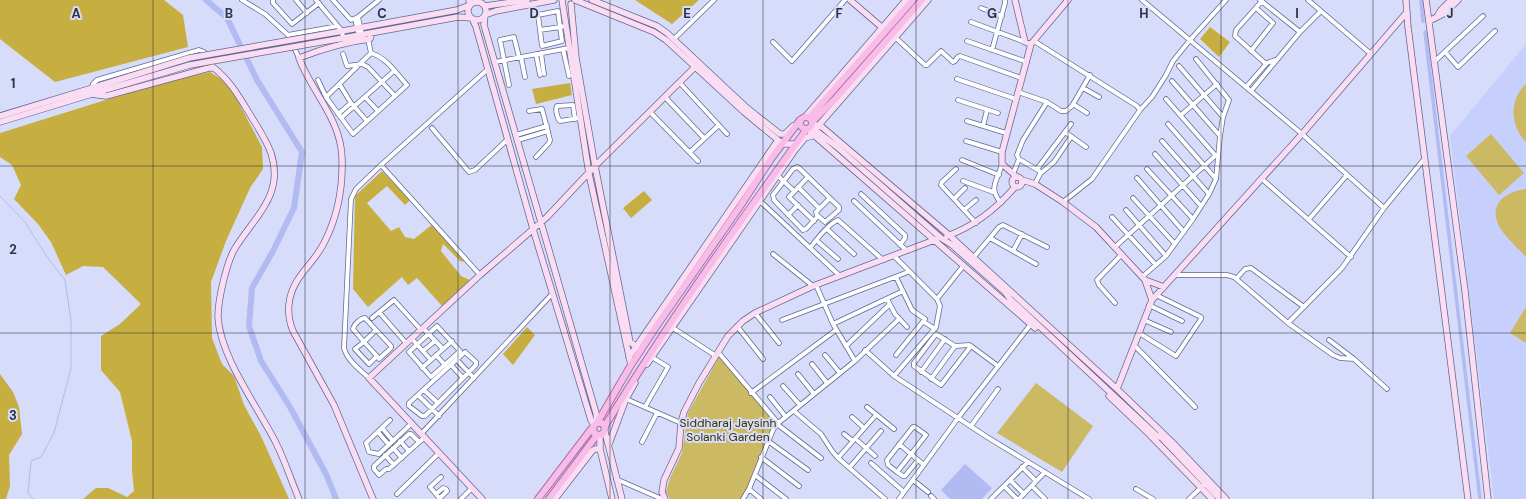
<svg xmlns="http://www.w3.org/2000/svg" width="1526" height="499" font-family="'DM Sans',sans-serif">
<rect width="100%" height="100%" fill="#d6dcf9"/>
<!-- built -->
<path fill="#c7cffc" d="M1526,44V499H1494L1450,136Z"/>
<!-- green -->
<path fill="#cbb963" d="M1526,84V142C1510,126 1509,99 1526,84Z
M1491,134L1524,173L1499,195L1466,156Z
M1526,189V257C1518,248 1504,236 1499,226C1488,204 1506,191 1526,189Z
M1526,307V343L1510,333Z
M720,355L778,423L742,499H670L666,492L670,478L682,453L688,413Z
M1036,383L1093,426L1062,472L997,433Z"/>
<!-- forest -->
<path fill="#c6af40" d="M0,0H164L183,15L188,47L55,82L0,39Z
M635,0H699L672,24Z
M1210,27L1230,42L1219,57L1200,39Z
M210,72L221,79L233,92L262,147L263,169L250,188L226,241L211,282L212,338L222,364L234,376L244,405L261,436L289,499H83L96,488H108L127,497L134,491L132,471V441L120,392L101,370V336L120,324L141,304L103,267L83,266L66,275L51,242L38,224L14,199L21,185L12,165L0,157V133L160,83Z
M570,83L572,95L536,104L532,89Z
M382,171L410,200L405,205L387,186L367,203L391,231L399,227L405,237L414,239L433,224L466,262L460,261L443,244L441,251L461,276L470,280L442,306L417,278L408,285L402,277L368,307L353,289L355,196Z
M644,191L652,200L631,218L623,208Z
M527,327L535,335L513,365L503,354Z
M0,374L13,392L19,407L22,434L9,455L10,486L6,499H0Z"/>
<!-- water -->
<path fill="#b2bbf1" d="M965,464L992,488L982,499H950L941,490Z"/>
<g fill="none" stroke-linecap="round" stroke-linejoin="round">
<!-- stream -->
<path stroke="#b2bbf1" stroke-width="1" d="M0,196L25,222L47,257L65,280L71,321V368L54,433L41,457L31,461L28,493L33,499"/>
<!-- canal -->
<path stroke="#b2bbf1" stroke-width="3.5" d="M1421,0L1423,21
M1425,32L1480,499"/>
<!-- river -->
<path stroke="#b2bbf1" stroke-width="6" d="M206,0L227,18L257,80L302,152L294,208L273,251L252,288L249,326L261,361L290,407L327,476L336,499"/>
<!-- street casing -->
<g stroke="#636994" stroke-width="5.5">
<path id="street" d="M242,0L265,14L288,35
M273,0V3L292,24L319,3
M296,0L307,13
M316,0L342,31L343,38
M333,0L351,20L358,17L379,0
M1142,0L1302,134L1384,208
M1308,0L1371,54
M1262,1L1236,30L1235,36L1266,64
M981,8L1002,16
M358,17L362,35
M355,19L359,35
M971,22L1025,42
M540,30L560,27L558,11L538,15L542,46L562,41L560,27L566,26
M1300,32L1321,11
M896,38L925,65H927L941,51L953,62L955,61L958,57L960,56L1021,78
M368,39L371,53C387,58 396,73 407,85L353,134L326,97L371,53
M674,39L714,0
M967,41L1027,62
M1034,41L1137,106L1140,110L1092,179L1063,202
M773,42L792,61L845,0
M563,49L569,76
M992,50L1005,3V0
M1251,51L1273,23L1256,8
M1445,52L1458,67L1495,31
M541,53L544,74
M343,54L347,66L362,64L368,67L395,96
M536,54L540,75
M521,57L525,77
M299,58L288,35L338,26
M495,62L569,48
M1434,62L1483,16
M1179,66L1223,117
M957,79L1016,99
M318,80L326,97
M1172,81L1220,136
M680,83L727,134
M340,85L351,103
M509,85L500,40L514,37L519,57
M1246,87L1267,63L1275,60
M92,88L93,84L97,80L199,50L204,52L214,68
M1083,88L1099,97
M1251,91L1300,32L1260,0
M1018,92L1047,102L1061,111H1066L1072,106L1090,75
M365,97L378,111
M665,97L704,138
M1166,99L1216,156
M958,100L998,113
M1073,104L1087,113
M1140,110L1152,97L1166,75L1173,61L1190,40L1226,0
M529,111L542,109L550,140L549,143L536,157
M650,112L698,161
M338,114L351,103L367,121
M1181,115L1217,84
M341,118L394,71
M575,119L573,105L557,106C555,109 557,118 560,121L579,118
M967,121L1006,133
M1168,124L1216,179
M983,126L987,110
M432,128L469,172L475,170L508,139
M1065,132L1086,147
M516,135L547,126
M518,140L548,131
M966,141L1002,152
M1162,141L1209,194
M690,152L719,125
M1155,154L1201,206
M962,160L999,175
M956,169L942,182L941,185L976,223
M1037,169L1071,124
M1147,169L1193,219
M1041,173L1054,162L1071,137
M1013,174L1019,159
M778,176L794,191
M808,177L789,197L814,221
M1137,178L1184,232
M1262,179L1351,257
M963,181L993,192
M1035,184L1041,172L1019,159L1017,155L1023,140L1047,102
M798,187L819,208
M861,194L905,235V238L900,245
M1133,198L1175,244
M954,199L965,188
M760,201L840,276
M854,201L907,251
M1001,203C988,187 997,182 1002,164
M964,210L976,200
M1126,210L1166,256
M788,215L798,205
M818,216L806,229L803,230L774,200L773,195L793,169L797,167L799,168L838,206L839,207V210L825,222L817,215L816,212L830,198
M1112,217L1156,265
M1310,218L1347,175
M827,229L854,254
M990,238L1036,264
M816,240L838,259
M1115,247L1215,156
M810,248C817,239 828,224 838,220L883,260
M1013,251L1022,234
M773,254L813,286
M894,256L937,299L964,265
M973,258L999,227L1003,225L1047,247
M480,275L381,165L488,69
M1176,275H1227L1234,277L1288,323L1333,355L1340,358L1354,359
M1142,277L1166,256L1193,219L1209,194L1216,179L1220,136L1223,117L1229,100L1196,59
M1237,278L1245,269L1251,268L1304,307
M816,285L833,324L855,361
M887,299L895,314L907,327
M1115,303L1099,285L1097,280L1122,254
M1149,305L1182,321
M379,312L406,343
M755,313L779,343
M372,318L394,300L421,330
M782,320L908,272
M1144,320L1171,332
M924,322L935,329
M1288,323L1342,268L1384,208L1425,158
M833,324L903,291
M437,326L460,351L431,377L409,352Z
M670,326L716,356
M737,326L763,359
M423,328L443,349
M376,330L364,342L353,329C354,324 361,318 365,318L391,346V348L379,359L377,356L369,364L355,349L364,342L377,356
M1139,333L1176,356L1201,319V317L1156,295
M412,339L431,360
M1329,340L1354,359L1387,389
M1134,345L1195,407
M846,346L889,305
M971,346L941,385L914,366V363L936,334L955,346L969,345L971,346L998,366
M865,350L894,376L987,437L1089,499
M423,351L435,341
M465,352L476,362V365L425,416H422L409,406V403Z
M718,352L778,423
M436,355L445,365
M825,355L840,373
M896,355L925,319L912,310L896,277
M457,360L474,378
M812,364L827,383
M451,365L463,378
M422,368L452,341
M921,372L945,339
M798,374L814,394
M894,376L936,327L939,311L940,306L937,299
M369,378C360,370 347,360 344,348L351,199L356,189L381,165
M931,379L955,346
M783,386L800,405
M424,390L438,403
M751,393L836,330
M418,395L439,416
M770,397L786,417
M624,398L681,423
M645,407L668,367L650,356
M867,407L894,429
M794,411L821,434L832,451L838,458L885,499
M852,417L864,428
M390,420L366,443L369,452L379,454L412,423
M777,424L821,458
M971,426L998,389
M913,427H915L926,435L897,472L888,465L887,460Z
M382,428L393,441
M378,432L389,445
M422,433L553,293
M844,434L853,441
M400,441L409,451
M768,441L808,470
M858,441L875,456
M419,442L411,434H409L374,466V469L379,475L386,469H389L425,437
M642,442L657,413
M899,444L924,465
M393,448L402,458
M385,455L394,465
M761,457L799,486
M838,458L876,415
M871,463L904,492
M850,467L881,431
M1022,467L1036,481
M897,472L903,476H905L918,460
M755,475L786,499
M616,479L662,499
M913,480L928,492
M1010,480L1024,494
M1004,486L1017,499
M1034,488L1045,499
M749,489L761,499
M1136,489L1153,499
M397,494L439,453
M436,494L443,488L446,489L447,491L440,498
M931,496L934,499
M440,499L430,487L441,477
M461,499L471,489
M743,499L749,489L773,430L777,424L855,361L899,319
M899,499L958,418L1031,324
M991,499L1028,462
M1019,499L1045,472
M1189,499L1207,482"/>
</g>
<!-- secondary casing -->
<g stroke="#636994" stroke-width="7">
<path id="secondary" d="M554,0L496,11L485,15L484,25L596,413L597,423
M562,0L589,174L631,365
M575,0L654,32L666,40L744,112L778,140L783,144H796
M592,0L657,26L667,33L747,108L780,134H785L793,126
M850,0L885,30
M1015,0L1025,42L1031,44L1002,152V164L1017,177
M1406,0L1408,27L1468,499
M1426,0L1465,291L1488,499
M468 11a9 9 0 1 1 18 0a9 9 0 1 1-18 0Z
M571,4L576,58L595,166L630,342L641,350
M485,6L527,0
M1438,15L1441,10L1451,0
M1429,21L1445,13L1458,0
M337,32L457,10L470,5L469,0
M372,33L370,39C344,42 322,49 299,58C312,93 341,119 342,158C343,187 338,215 325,241C314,265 292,276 289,304C288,313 289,321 293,331L334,405L373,499
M338,39L458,17L472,18L476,27L533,229L591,420L594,425
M1031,44L1068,0
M91,94L106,96L209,68H214C232,82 242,102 254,121C260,131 267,142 271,153C285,196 253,218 234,250C226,265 218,300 218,317C220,357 258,407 276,443C285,461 291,480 299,499
M0,116L102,85
M805,117L906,0
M0,122L105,90
M812,124L822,127L949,235L1117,389L1172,442L1226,499
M819,125L928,0
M811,127L836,146L941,238L952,245L1005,292L1010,299L1156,435L1162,438L1220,499
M808,130L1035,328
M1012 182a5 5 0 1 1 10 0a5 5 0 1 1-10 0Z
M1022,180L1035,184L1063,202L1096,227L1145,280L1152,300L1117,389
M947,236C975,226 996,209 1015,187
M1145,280L1164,287
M1152,300L1302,134L1407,12
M629,357L778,140
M647,364L795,150L805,138L815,135
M1109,396L1149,434L1212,499
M605,432L622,499
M600,435V449L612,499
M609,444L626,399L635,383
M482,499L369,378L480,275L547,217L595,166L699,63
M555,499L592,451L595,449H600
M665,499L662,492L664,480L679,448L681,423L684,412L699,383L728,336L743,321L755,313L813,286L937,239"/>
</g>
<!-- primary casing -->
<g stroke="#ae6fa5" stroke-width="8">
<path id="primary" d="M800 123a6 6 0 1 1 12 0a6 6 0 1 1-12 0Z
M809,118L913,0
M812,122L836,98L922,0
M597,423H602L605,427C605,434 600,437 594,433L593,427L597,423L631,365L658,324L739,208L771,159L800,120
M605,426C667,324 736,227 806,130
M538,499L592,428
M549,499L597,435"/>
</g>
<!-- street -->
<use href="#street" stroke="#fff" stroke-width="4"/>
<!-- secondary -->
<use href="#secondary" stroke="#fbddf3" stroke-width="5.5"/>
<!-- primary -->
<use href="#primary" stroke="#f7bce8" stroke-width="6"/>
<!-- secondary-bridge casing -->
<g stroke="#636994" stroke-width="7" stroke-linecap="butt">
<path id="secondary-bridge" d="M102,85L189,58L337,32
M105,90L190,65L338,39"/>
</g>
<!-- secondary-bridge -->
<use href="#secondary-bridge" stroke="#fbddf3" stroke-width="5.5"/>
</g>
<!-- grid -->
<path fill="none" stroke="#303346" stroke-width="1" stroke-opacity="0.55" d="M153,0V499M305,0V499M458,0V499M610,0V499M763,0V499M916,0V499M1068,0V499M1221,0V499M1373,0V499M0,166H1526M0,333H1526"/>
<g text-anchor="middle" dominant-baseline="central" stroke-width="4" stroke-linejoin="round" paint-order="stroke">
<!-- park labels -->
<g font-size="12" fill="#3b3201" stroke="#d6dcf9">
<text x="728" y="423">Siddharaj Jaysinh<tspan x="728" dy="14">Solanki Garden</tspan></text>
</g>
</g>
<g font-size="13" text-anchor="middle" font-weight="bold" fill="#303346" stroke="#d6dcf9" stroke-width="4" stroke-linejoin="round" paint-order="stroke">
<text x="76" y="18">A</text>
<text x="229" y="18">B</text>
<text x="382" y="18">C</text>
<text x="534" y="18">D</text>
<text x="687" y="18">E</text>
<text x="839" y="18">F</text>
<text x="992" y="18">G</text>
<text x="1144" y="18">H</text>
<text x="1297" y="18">I</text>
<text x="1450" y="18">J</text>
<text x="13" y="88">1</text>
<text x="13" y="254">2</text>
<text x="13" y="420">3</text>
</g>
</svg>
